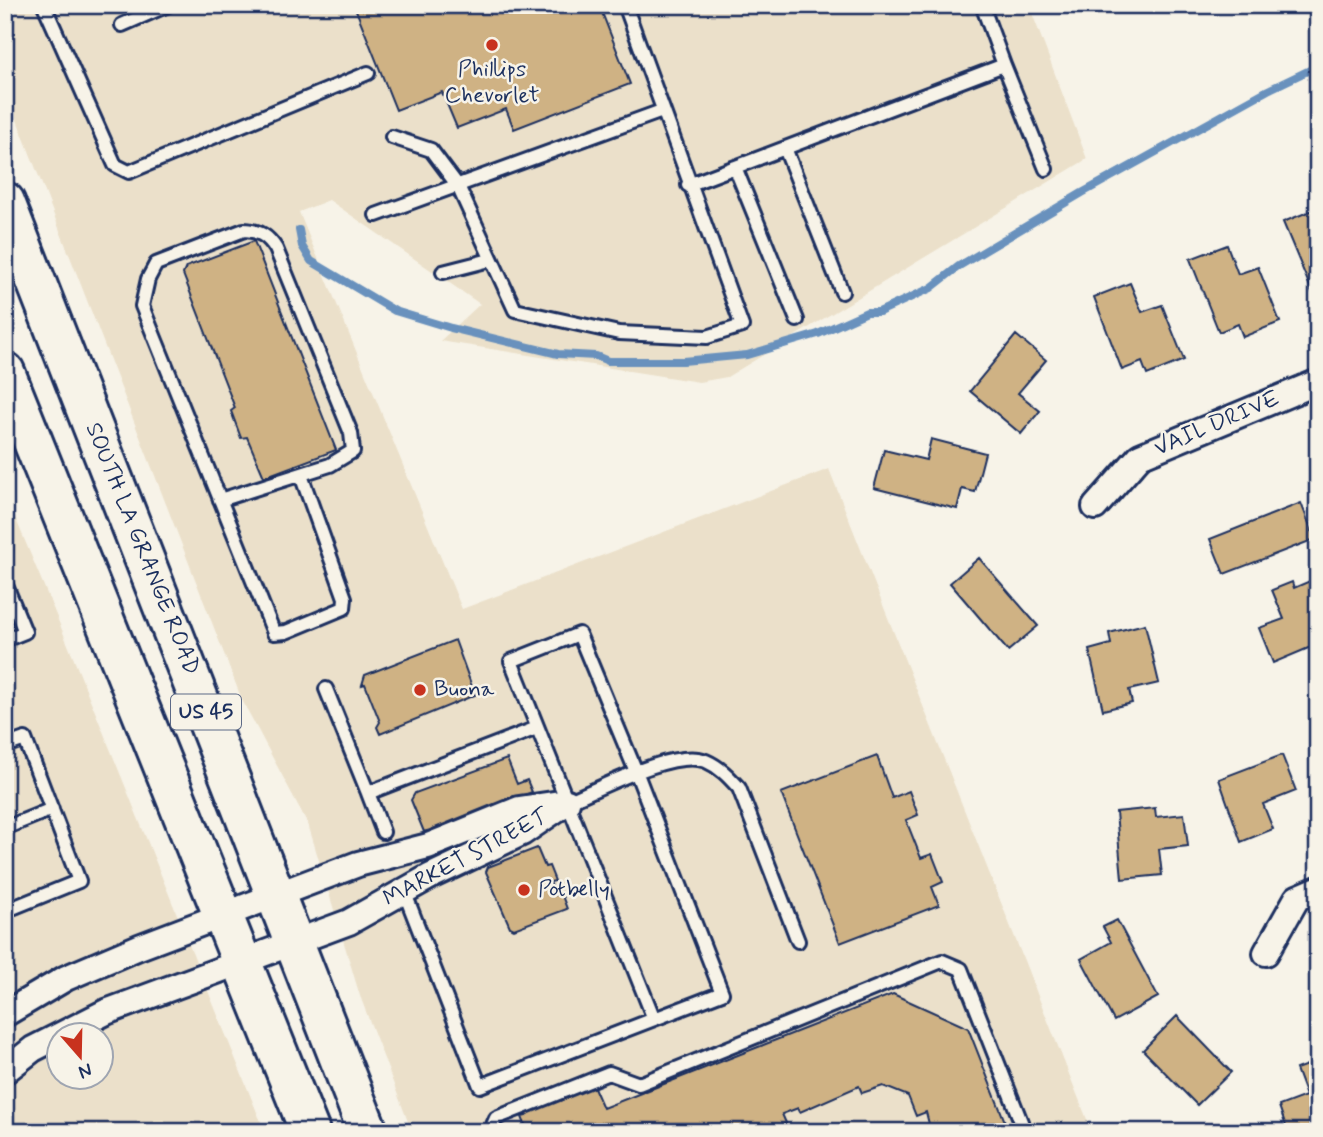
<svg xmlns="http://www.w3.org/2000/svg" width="1323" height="1137" font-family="Mynerve,sans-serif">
<rect width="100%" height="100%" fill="#f7f3e8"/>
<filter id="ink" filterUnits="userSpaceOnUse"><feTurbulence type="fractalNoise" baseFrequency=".0143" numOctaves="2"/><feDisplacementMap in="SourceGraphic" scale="14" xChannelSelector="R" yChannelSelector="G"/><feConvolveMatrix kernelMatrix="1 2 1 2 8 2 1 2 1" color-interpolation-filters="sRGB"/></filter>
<g filter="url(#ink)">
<!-- built -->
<path fill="#ebe0ca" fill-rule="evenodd" d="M5,5H1029L1087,159L727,377L699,382L440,341L480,304L329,200L299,212L462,609L829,469L1092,1132H412L360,996L308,824L242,700L5,89Z
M5,493L58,620L265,1132H5ZM60,1036H102V1078H60Z"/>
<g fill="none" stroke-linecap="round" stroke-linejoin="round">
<!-- stream -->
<path stroke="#6991bd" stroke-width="8" d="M299,230L302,246L311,261L395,311L451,328L558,354L596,356L608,361H683L747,355L818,334L867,312H879L931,288L959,266L1082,193L1268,90L1318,66"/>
</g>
<!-- building -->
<path fill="#cfb284" stroke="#1b2f5e" stroke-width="2" d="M354,5H599L630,84L514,129L506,109L457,128L442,92L396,110Z
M1318,208V292L1313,294L1283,222Z
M254,241L336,450L264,477L247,437L241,438L231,411L235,408L183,274L186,267Z
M1227,245L1238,274L1258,267L1280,322L1243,337L1238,324L1219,332L1190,259Z
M1130,283L1142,312L1162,305L1184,360L1147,375L1142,362L1122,370L1094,297Z
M1016,335L1046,360L1018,393L1040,411L1021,434L970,391Z
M931,439L985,453L975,492L962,489L957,509L874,488L884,450L926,460Z
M1301,503L1315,539L1224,574L1210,539Z
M979,558L1038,626L1008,651L950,583Z
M1317,578L1318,644L1273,663L1259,628L1284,619L1272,590L1292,582L1294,588Z
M1145,624L1159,683L1129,690L1132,703L1103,710L1089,650L1111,644L1109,633Z
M455,640L475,695L380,734L377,727L380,722L365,684L362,685L365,675Z
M1318,748V767L1311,751Z
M1282,755L1296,791L1263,804L1273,829L1241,842L1219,779Z
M877,756L892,798L909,791L918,815L906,820L921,858L932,854L943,882L932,887L939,905L840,943L781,793Z
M507,759L517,784L527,780L532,792L429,836L427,831L424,832L411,800L415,793Z
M1155,808L1156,817L1184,814L1188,846L1159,849L1162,875L1122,879L1116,812Z
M537,848L545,867L549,866L555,881L550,882L555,895L561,893L567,909L514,929L510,927L486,872L488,867Z
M1117,920L1158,997L1114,1021L1081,959L1111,942L1103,927Z
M893,994L968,1028L1009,1132H931L926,1112L916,1116L908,1096L883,1086L862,1093L859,1086L800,1112L798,1108L782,1114L786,1123L770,1132H528L522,1117L526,1116L525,1112L593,1085L603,1108Z
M1177,1016L1231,1072L1197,1105L1143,1050Z
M1318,1061V1132H1288L1279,1106L1306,1096L1296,1069Z"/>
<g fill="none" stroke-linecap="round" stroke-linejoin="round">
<!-- service casing -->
<g stroke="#1b2f5e" stroke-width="18">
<path id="service" d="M44,5L115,165L129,172L368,73
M122,25L168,5
M1004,65L1046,169
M392,137L431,150L458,186L515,310L619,333L707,337L742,326L625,5
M785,148L842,292
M735,167L797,320
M688,185L1004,65L982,5
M376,215L662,111
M443,272L490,260
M220,500L330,465L353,451L351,433L276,249C268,236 260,231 244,230L156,264L148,279L142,306L274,633L286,632L344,608L345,598L301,475
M5,544V550
M5,583L25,632L5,640
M326,689L368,793L537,728
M5,746L25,739L79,881L5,911
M368,793L383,832
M567,802C599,789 674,748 706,761C720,767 729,777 739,788L798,941
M5,828L52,809
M404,891L480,1086L722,993L637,774L579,634L511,661L654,1019
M490,1132L496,1118L609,1073L639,1084L942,961L961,969L1025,1132"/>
</g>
<!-- minor casing -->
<g stroke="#1b2f5e" stroke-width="30">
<path id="minor" d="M1095,507L1140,456L1318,382
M1266,953L1297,898L1318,889
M5,1014L66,978L139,947L358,864L428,846L519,809L560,803
M5,1071L33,1049L106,1012L349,922L431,876L522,833L567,802"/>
</g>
<!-- primary casing -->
<g stroke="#1b2f5e" stroke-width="44">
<path id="primary" d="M5,202L368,1132
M5,372L310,1132"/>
</g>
<!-- service -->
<use href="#service" stroke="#f7f3e8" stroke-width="12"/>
<!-- minor -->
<use href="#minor" stroke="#f7f3e8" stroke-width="24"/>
<!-- primary -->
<use href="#primary" stroke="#f7f3e8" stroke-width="38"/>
</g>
</g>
<!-- markers -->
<g fill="#c8321e" stroke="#f7f3e8" stroke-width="2.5">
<circle cx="492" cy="45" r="7"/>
<circle cx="420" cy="690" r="7"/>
<circle cx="524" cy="890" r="7"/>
</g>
<g text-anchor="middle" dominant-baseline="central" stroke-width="5" stroke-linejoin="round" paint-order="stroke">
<!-- shield labels -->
<rect fill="#f7f3e8" stroke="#5d6a87" stroke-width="2" x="171" y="694.5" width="70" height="35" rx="5"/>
<g font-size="21" font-weight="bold" fill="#1b2f5e">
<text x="206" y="712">US 45</text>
</g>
<!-- poi labels -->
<g font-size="23" fill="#1b2f5e" stroke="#f7f3e8" text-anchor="start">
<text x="492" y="70" text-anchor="middle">Phillips<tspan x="492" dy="26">Chevorlet</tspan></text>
<text x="434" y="690">Buona</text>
<text x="538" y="890">Potbelly</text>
</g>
<!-- street labels -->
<g font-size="23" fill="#1b2f5e" stroke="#f7f3e8">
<text transform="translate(1217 424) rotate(-23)">VAIL DRIVE</text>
<text transform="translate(142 549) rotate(68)">SOUTH LA GRANGE ROAD</text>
<text transform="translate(466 858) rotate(-28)">MARKET STREET</text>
</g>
</g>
<!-- margin -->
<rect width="1323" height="1137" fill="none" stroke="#f7f3e8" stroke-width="28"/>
<rect x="14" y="14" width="1295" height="1109" fill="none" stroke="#1b2f5e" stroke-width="2.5" filter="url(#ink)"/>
<!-- north arrow -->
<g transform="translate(80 1056) rotate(160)"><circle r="33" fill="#f7f3e8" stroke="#9fa5b1" stroke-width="2"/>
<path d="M0-5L12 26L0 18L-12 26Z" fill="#c8321e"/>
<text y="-10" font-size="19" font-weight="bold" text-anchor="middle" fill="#1b2f5e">N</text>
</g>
</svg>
